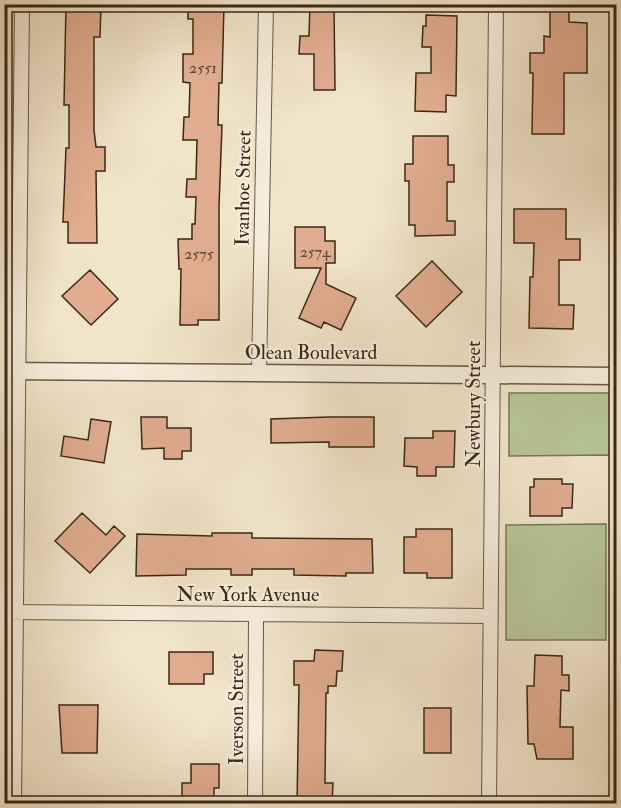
<svg xmlns="http://www.w3.org/2000/svg" width="621" height="808" font-family="'IM FELL Double Pica',serif">
<rect width="100%" height="100%" fill="#f1e4c9"/>
<filter id="stains"><feTurbulence type="fractalNoise" baseFrequency=".00333" numOctaves="4"/><feColorMatrix values="0 0 0 0 .2 0 0 0 0 .09 0 0 0 0 .02 0 0 0 .5 -.17"/></filter>
<radialGradient id="worn" r=".72"><stop offset=".6" stop-color="#630" stop-opacity="0"/><stop offset="1" stop-color="#630" stop-opacity=".3"/></radialGradient>
<!-- green -->
<path fill="#b7c599" stroke="#787758" stroke-width="1.5" d="M509,393H616V532H611L610,455L509,456Z
M606,524V640H506V525Z"/>
<!-- building -->
<path fill="#e1ac90" stroke="#382918" stroke-width="1.5" d="M66,4H101L100,37H94V130L96,147H105V171H96L97,243H68V222H63L66,148H69V105H64Z
M188,4H224L222,83H219L218,125H222L219,206V320H198V325H180L181,269H179L178,239H192V224H195L196,197H186L187,179H196L197,140H183L184,117H189L190,83L183,82V54H193V19H188Z
M310,4H334L335,90H314V54H299L300,36H309Z
M550,4H569V22L587,23V73H564V134H532L533,73H530V53H544V36L550,37Z
M426,15L457,16L456,96L446,95V112L415,111L416,73H431V47H422L423,26H426Z
M413,136H448V165H454V182H447V221H455V235L415,236V225H409V181H405V164H413Z
M514,209H566V239H580V260H559V305H574L573,329L529,328L530,277H533L534,243H514Z
M295,227H325V241H335V263H326V284L356,298L341,330L324,322L321,328L299,318L321,268H295Z
M432,261L462,292L426,327L396,296Z
M90,270L118,299L91,325L62,296Z
M141,417H167V428H191V451H182V459H164V448L142,449Z
M329,417H374V447H329V442L271,443V419Z
M91,419L111,422L104,463L61,456L64,436L88,440Z
M433,431H455L454,467H436V476H417V467L404,466L405,438H433Z
M534,479H562V484H573L572,508H562V516H530V487H534Z
M82,513L106,535L114,526L125,536L90,573L55,541Z
M416,529H452V578H427V573H404V537H416Z
M212,533H252V538L372,539L373,573H346V576L294,575V569H252V575H231V569H186V575L136,576L137,534L212,536Z
M315,650L343,651L342,671H337L336,686H328V693H326L325,783H333L332,804H297L299,685H294V661H314Z
M169,652H213V674H204V684H169Z
M535,655L562,656V675H569V691L561,690L560,727H573V759H537L534,744H528L527,686H534Z
M59,705H98L97,753H62Z
M424,708H451V753H424Z
M191,764H219V788H214V804H182V783H191Z"/>
<g fill="none" stroke-linecap="round" stroke-linejoin="round">
<!-- minor casing -->
<g stroke="#665844" stroke-width="16">
<path id="minor" d="M259,373L266,4
M4,612L491,616
M14,804L22,4
M255,804L256,614
M489,804L496,4"/>
</g>
<!-- tertiary casing -->
<g stroke="#665844" stroke-width="19">
<path id="tertiary" d="M4,371L616,376"/>
</g>
<!-- minor -->
<use href="#minor" stroke="#f6eddc" stroke-width="14"/>
<!-- tertiary -->
<use href="#tertiary" stroke="#f6eddc" stroke-width="16"/>
</g>
<g text-anchor="middle" dominant-baseline="central" stroke-width="4.5" stroke-linejoin="round" paint-order="stroke">
<!-- number labels -->
<g font-size="16" fill="#624a36">
<text x="203" y="68">2551</text>
<text x="315" y="252">2574</text>
<text x="199" y="254">2575</text>
</g>
<!-- street labels -->
<g font-size="20" fill="#382918" stroke="#f6eddc">
<text transform="translate(243 188) rotate(-89)">Ivanhoe Street</text>
<text x="311" y="352">Olean Boulevard</text>
<text transform="translate(473 404) rotate(-90)">Newbury Street</text>
<text x="248" y="594">New York Avenue</text>
<text transform="translate(236 709) rotate(-90)">Iverson Street</text>
</g>
</g>
<!-- margin -->
<rect width="621" height="808" fill="none" stroke="#f1e4c9" stroke-width="24"/>
<rect x="6" y="6" width="609" height="796" fill="none" stroke="#382918" stroke-width="3"/>
<rect x="12" y="12" width="597" height="784" fill="none" stroke="#382918" stroke-width="1.5"/>
<rect width="100%" height="100%" filter="url(#stains)"/>
<rect width="100%" height="100%" fill="url(#worn)"/>
</svg>
